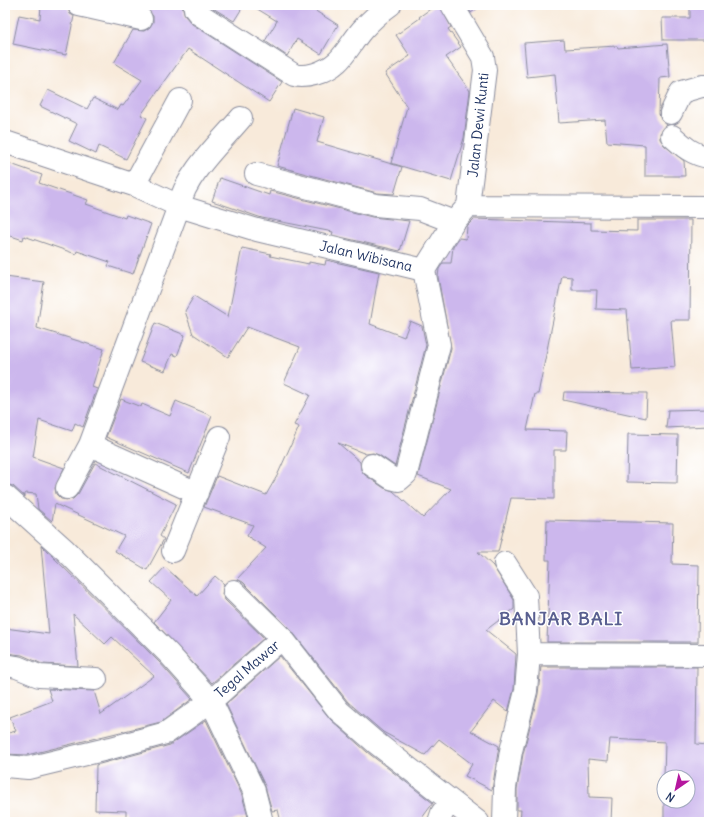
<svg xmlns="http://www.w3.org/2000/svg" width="714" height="827" font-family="Delius,sans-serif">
<rect width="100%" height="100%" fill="#fff"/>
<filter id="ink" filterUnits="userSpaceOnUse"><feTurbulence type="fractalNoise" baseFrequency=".025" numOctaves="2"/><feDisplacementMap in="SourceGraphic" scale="8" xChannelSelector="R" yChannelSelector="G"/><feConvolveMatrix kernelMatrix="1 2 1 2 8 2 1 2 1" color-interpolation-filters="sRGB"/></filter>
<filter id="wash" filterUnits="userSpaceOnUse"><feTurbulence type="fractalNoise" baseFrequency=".012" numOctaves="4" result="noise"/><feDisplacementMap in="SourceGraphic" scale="16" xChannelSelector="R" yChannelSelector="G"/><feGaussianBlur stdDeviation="0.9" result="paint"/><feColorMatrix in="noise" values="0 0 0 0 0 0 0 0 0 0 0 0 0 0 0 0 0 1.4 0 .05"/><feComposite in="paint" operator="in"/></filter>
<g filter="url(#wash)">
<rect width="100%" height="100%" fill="#f8eada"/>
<g id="blocks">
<!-- building -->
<path fill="#ccb7ed" d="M41,5H67L70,14L74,16L66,55L13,44L19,15L40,19Z
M148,5H182L185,16L192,24L282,82L269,102L188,49L141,115L147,118L126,159L99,146L96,154L69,141L77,124L40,106L48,90L87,109L93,98L118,110L121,105L123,106L142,80L114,63L133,30L144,31L150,27L153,22V16L146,8Z
M208,5H244L234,21Z
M251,5H306L338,25L321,54L297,39L287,56L265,41L277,21Z
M436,5H440L451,27L448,29L461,47L446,57L470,91L464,138L451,181L391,163L407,107L385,73L410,56L396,35L420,18L419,17Z
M467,5H482L471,13Z
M690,5H709V40H663L662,18H690Z
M564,40L565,49L617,46L618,48L667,44L670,77L660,78L659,114L661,120L667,125L660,133V139L664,145L684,161L685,176H645V145L607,142L605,120L559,123L555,74L527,77L524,43Z
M293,108L324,117L317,142L402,167L394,194L377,193L277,166Z
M5,162L42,175L39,183L88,200L86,204L125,218L126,215L151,224L133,274L108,266L110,262L77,251L76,254L24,236L23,240L5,234Z
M220,178L269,195L270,191L372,217L409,221L400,251L332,235L333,232L262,218L212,201Z
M474,219L591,223V230L637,231V220H691L690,320H671L675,367L632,370L627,310L596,309L597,290H572V277L562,276L538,394H535L527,430L567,431L566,450H554V499L511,498L498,552H478L493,566L514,600V609L486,630L516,654L514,689L508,712L494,701L471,731L499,746L492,790L465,776L472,764L439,739L425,755L383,732L348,702L291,630L243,582L237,579L266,548L247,536L253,525L204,507L217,476L266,495L277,476L299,427L294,425L310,395L284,383L300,347L247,327L228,357L193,334L185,311L194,296L228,317L242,248L271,254L270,256L309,264V262L325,265L326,260L379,272L370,324L404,337L410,321L422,326L426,345L395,466L379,455L373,453L366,454L338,443L360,462L361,470L365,475L384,488L393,491L423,518L451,489L418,476L451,348L438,277L439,269L443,263H451L453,247L459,238L466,239L467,226Z
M5,277L44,282L37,328L104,349L92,387L97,389L83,427L75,423L72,431L39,420L33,457L64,468L55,488L56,494L61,499L68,500L73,499L78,494L95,463L176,504L160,536L164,539L147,570L115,551L124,536L55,504L52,521L38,509L36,494L25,493V497L13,486L5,484Z
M155,323L185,335L177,356L172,354L165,371L140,362Z
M564,392L647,393L646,418L563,400Z
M121,399L141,407L142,404L170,416L176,401L212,416L189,473L106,437Z
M709,409V426L666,428L668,410Z
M628,434L678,435L677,483L627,482Z
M547,520L673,523L672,564L699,565L698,642H547L550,560H546Z
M41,545L160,663L192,699L161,722L27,755L5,754V734L16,731L10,717L52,701L48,689L94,691L101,714L154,676L112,637L105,644L73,614L78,666L42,664L22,655L5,653V628L49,634Z
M165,567L197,596L215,576L224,584L222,594L225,600L264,638L212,683L154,622L171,600L151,582Z
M280,656L331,720L367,752L433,803L419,822H281L278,810L272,811L265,786L226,704Z
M541,667H697L696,744L709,745L707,822H664V797V801H688V777H664L665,742L610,739L608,761L588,759L589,797L612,798L611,822H520L521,810H517V789L523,754L538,694Z
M206,720L242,795L248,817L224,822H126V811L95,810L96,765L170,745Z"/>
</g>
</g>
<g filter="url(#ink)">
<use href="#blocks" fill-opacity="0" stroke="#8a8c9c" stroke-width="1"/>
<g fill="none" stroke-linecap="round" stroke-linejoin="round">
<!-- minor casing -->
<g stroke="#8a8c9c" stroke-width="24">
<path id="minor" d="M79,5L141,19
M195,5V9L199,14L294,75C301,77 308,76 315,74C342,66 346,49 362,30C371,20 380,12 390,5
M452,5L483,57L485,70L468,206
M671,113L681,92L702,86H709
M672,136C683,146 693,155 709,157
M5,142L134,185L179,206L257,230L424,270
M256,174L375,205L420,209L454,222
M134,185L180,100
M424,270L454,222L468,206L709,207
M90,445L197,493
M372,465L391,478L399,480L406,474L439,345L424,270
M67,488L90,445L179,206C185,175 221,142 241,118
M5,496L65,550L169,654L211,701L254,791L262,822
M173,551L219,437
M234,591L282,638L339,711L375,742L478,822
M529,654L709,655
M5,665L17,667L39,676L96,679
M5,766L28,768L111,748L166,733L211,701L282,638
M439,822L442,813L451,801
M504,822L505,788L511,751L526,691L529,654L526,596L505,563"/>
</g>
<!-- minor -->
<use href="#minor" stroke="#fff" stroke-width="22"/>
</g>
</g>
<g text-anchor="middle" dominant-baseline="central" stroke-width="3" stroke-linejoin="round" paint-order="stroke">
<!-- street labels -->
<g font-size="14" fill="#1b2f5e" stroke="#fff">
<text transform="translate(478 125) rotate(-84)">Jalan Dewi Kunti</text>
<text transform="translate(366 256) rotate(13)">Jalan Wibisana</text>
<text transform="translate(247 669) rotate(-41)">Tegal Mawar</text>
</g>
<!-- district labels -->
<g font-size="18" font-weight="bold" letter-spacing="1" fill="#595f90" stroke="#fff">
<text x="561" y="618">BANJAR BALI</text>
</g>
</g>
<!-- margin -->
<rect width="714" height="827" fill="none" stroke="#fff" stroke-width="20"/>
<!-- north arrow -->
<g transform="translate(676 789) rotate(214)"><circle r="19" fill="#ffffff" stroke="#a4acbf"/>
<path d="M0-3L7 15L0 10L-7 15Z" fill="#b5179e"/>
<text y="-6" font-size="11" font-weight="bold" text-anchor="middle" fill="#1b2f5e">N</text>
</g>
</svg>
